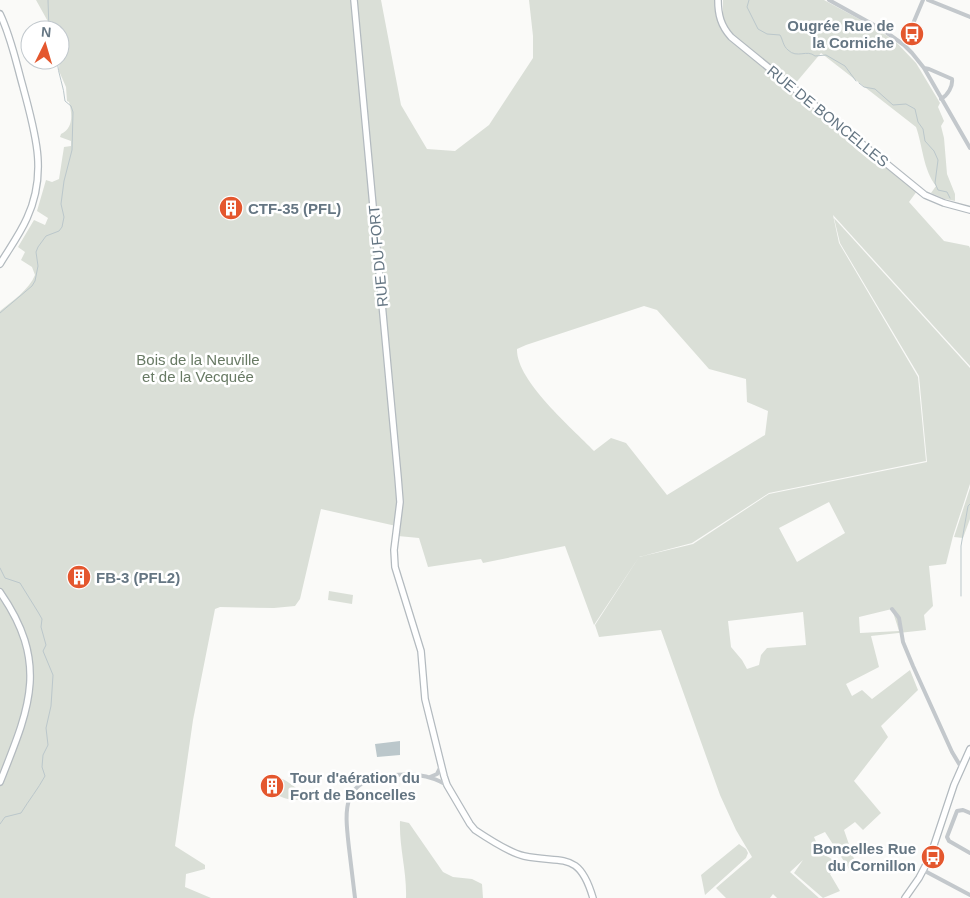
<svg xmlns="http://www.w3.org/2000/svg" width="970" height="898" font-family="Arial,sans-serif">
<rect width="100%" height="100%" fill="#fafaf8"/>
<!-- green -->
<path fill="#dadfd7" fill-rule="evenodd" d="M36,0H352L398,500L396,526L321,509L300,599L295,606L274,608L220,607L215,609L193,720L175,846L205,865V869L186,874L185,887L211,898H0V311C12,301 29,290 35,275L32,267L21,260L25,252L18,247L34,220L45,225L48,218L37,211L46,180L52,182L59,179L64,147L71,146V141L60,137L61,134C74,128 72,113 69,102L67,101L66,87L59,71L60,30H51V27Z
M357,0H381L401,105L427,149L455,151L489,125L533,58V36L529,0H715C716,16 718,27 730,40L811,108L917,191L909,202L944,241L969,246L970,248V366L833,215L839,243L918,377L926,461L769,493L692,543L639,557L594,625L565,546L483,563L481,559L428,567L419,538L398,536L401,511L383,282ZM644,306L657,310L709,369L746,379L747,402L768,411L765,435L667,495L626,443L611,438L594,451C572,428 516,381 517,349L526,345Z
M723,0H824L872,26L895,41L916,63L940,103L938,107L944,121L941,126L944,138L947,174L955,194V201L945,199L931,193L936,186C923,169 923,147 916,127L821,53L794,85L728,31L723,21Z
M834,218L970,368V484L953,536L946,564L929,566L933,606L924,615L926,630L871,636L879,667L846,684L852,696L862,690L872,699L910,670L918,690L881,726L888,737L854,781L881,813L863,830L855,822L844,830L854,859V871L851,872L825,832L814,837L817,844L822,845L827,856L841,865L830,874L840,891L823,898L794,873L803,860L790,872L819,898H777L773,894L770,898H726L716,888L752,857L736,830L720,795L661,630L599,637L595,625L639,557L693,544L769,494L927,462L919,376L840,243ZM829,502L845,533L797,562L779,528ZM892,609L899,631L860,633L859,617ZM803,612L806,645L767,648L761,655L759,665L747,669L742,660L731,647L728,621Z
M970,488V519L963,538L954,537Z
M329,591L353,595L352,604L328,600Z
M279,778C286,779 295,788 302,792L303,797C295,805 277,795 268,791L267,788L271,780Z
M400,821L409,823L443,872L453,877L472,879L482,884L483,898H406C407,872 399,847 400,821Z
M739,844L746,849L748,853L746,858L705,895L701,875Z"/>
<!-- water -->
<path fill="#bbc7cb" d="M400,741V755L377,757L375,744Z"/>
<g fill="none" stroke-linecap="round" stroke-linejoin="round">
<!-- stream -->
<path stroke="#bbc7cb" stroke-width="1" d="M48,0L49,30
M749,0L747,7L758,29L767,34L780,35C783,40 783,46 788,50C797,59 807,49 815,56L826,55L845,66L856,81
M859,83L864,87L875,89L893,105L906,104L915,109L918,122L923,129L925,141L934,151L938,160L935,183L938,190L947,192L950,198
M0,313L32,286L35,281L38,266L36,252L38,247L46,236L59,231L62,227L64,217L61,204L64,181L72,150L73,112L71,106L65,101C64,86 58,75 57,60
M0,568L5,578L20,583L38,612L42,619L41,627L46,645L43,651L53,675L51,706L46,728L48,745L43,755L42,767L45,776C38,789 29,800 21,813L5,817L0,824
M961,596V546L968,506L970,504"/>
<!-- secondary casing -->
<g stroke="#b3babf" stroke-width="8">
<path id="secondary" d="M354,0L398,477L400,502L394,550L395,567L421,651L425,699L444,776L447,785L470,824L475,830C487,838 510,853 524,856C563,864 579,850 593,898
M718,0C718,15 721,26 731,37L925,195L944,203L970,210
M0,14C11,37 16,62 23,87C35,133 48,172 27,218C20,234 9,249 0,264
M0,592C50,664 29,709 0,782
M905,898L919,878L930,857L954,785L970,749"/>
</g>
<!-- street -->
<path stroke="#c3c8cc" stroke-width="4" d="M829,0L883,30L904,45L912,53L924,68L970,148
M928,0L970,17
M904,45L923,0
M924,68L929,69L952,79C953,86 948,95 941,99
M892,609L899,618L903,642L913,666L952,752L961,767
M430,777L437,774L441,766
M970,813L963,810L957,811L947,837L949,841L970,853
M923,870L970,895
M355,898C353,881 351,865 349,848C345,812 340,780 388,776C410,773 428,774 447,785"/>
<!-- secondary -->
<use href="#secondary" stroke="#fff" stroke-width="5.5"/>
</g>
<!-- icons -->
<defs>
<g id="bus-disc" transform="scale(1.25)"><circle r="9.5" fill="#e4572e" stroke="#fff"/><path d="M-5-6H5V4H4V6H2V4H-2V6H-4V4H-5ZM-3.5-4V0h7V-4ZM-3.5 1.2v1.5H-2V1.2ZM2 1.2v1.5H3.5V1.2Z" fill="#fff"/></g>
<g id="building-disc" transform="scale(1.25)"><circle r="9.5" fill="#e4572e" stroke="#fff"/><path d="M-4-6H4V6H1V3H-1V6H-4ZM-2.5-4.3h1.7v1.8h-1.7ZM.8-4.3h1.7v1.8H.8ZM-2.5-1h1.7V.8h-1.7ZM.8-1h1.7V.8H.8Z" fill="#fff"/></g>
</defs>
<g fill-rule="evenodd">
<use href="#bus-disc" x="912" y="34"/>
<use href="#building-disc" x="231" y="208"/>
<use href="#building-disc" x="79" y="577"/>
<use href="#building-disc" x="272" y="786"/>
<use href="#bus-disc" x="933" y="857"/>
</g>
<g text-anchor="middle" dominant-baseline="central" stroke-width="5" stroke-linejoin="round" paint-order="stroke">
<!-- poi labels -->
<g font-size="15" font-weight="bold" fill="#657683" stroke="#fff" text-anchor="start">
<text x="894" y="25" text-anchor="end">Ougrée Rue de<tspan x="894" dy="17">la Corniche</tspan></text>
<text x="248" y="208">CTF-35 (PFL)</text>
<text x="96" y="577">FB-3 (PFL2)</text>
<text x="290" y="777">Tour d'aération du<tspan x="290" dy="17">Fort de Boncelles</tspan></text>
<text x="916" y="848" text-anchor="end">Boncelles Rue<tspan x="916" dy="17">du Cornillon</tspan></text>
</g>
<!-- street labels -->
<g font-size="15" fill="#657683" stroke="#fff">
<text transform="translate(828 116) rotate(39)">RUE DE BONCELLES</text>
<text transform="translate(378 256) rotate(-95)">RUE DU FORT</text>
</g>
<!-- park labels -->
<g font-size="15" fill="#687a64" stroke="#fff">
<text x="198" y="359">Bois de la Neuville<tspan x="198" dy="17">et de la Vecquée</tspan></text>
</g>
</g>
<!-- north arrow -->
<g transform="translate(45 45) rotate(5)"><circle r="24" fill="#ffffff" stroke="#c1c8cd"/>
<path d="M0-4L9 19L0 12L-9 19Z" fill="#e4572e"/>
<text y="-8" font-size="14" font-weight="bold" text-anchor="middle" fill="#657683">N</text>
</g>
</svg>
